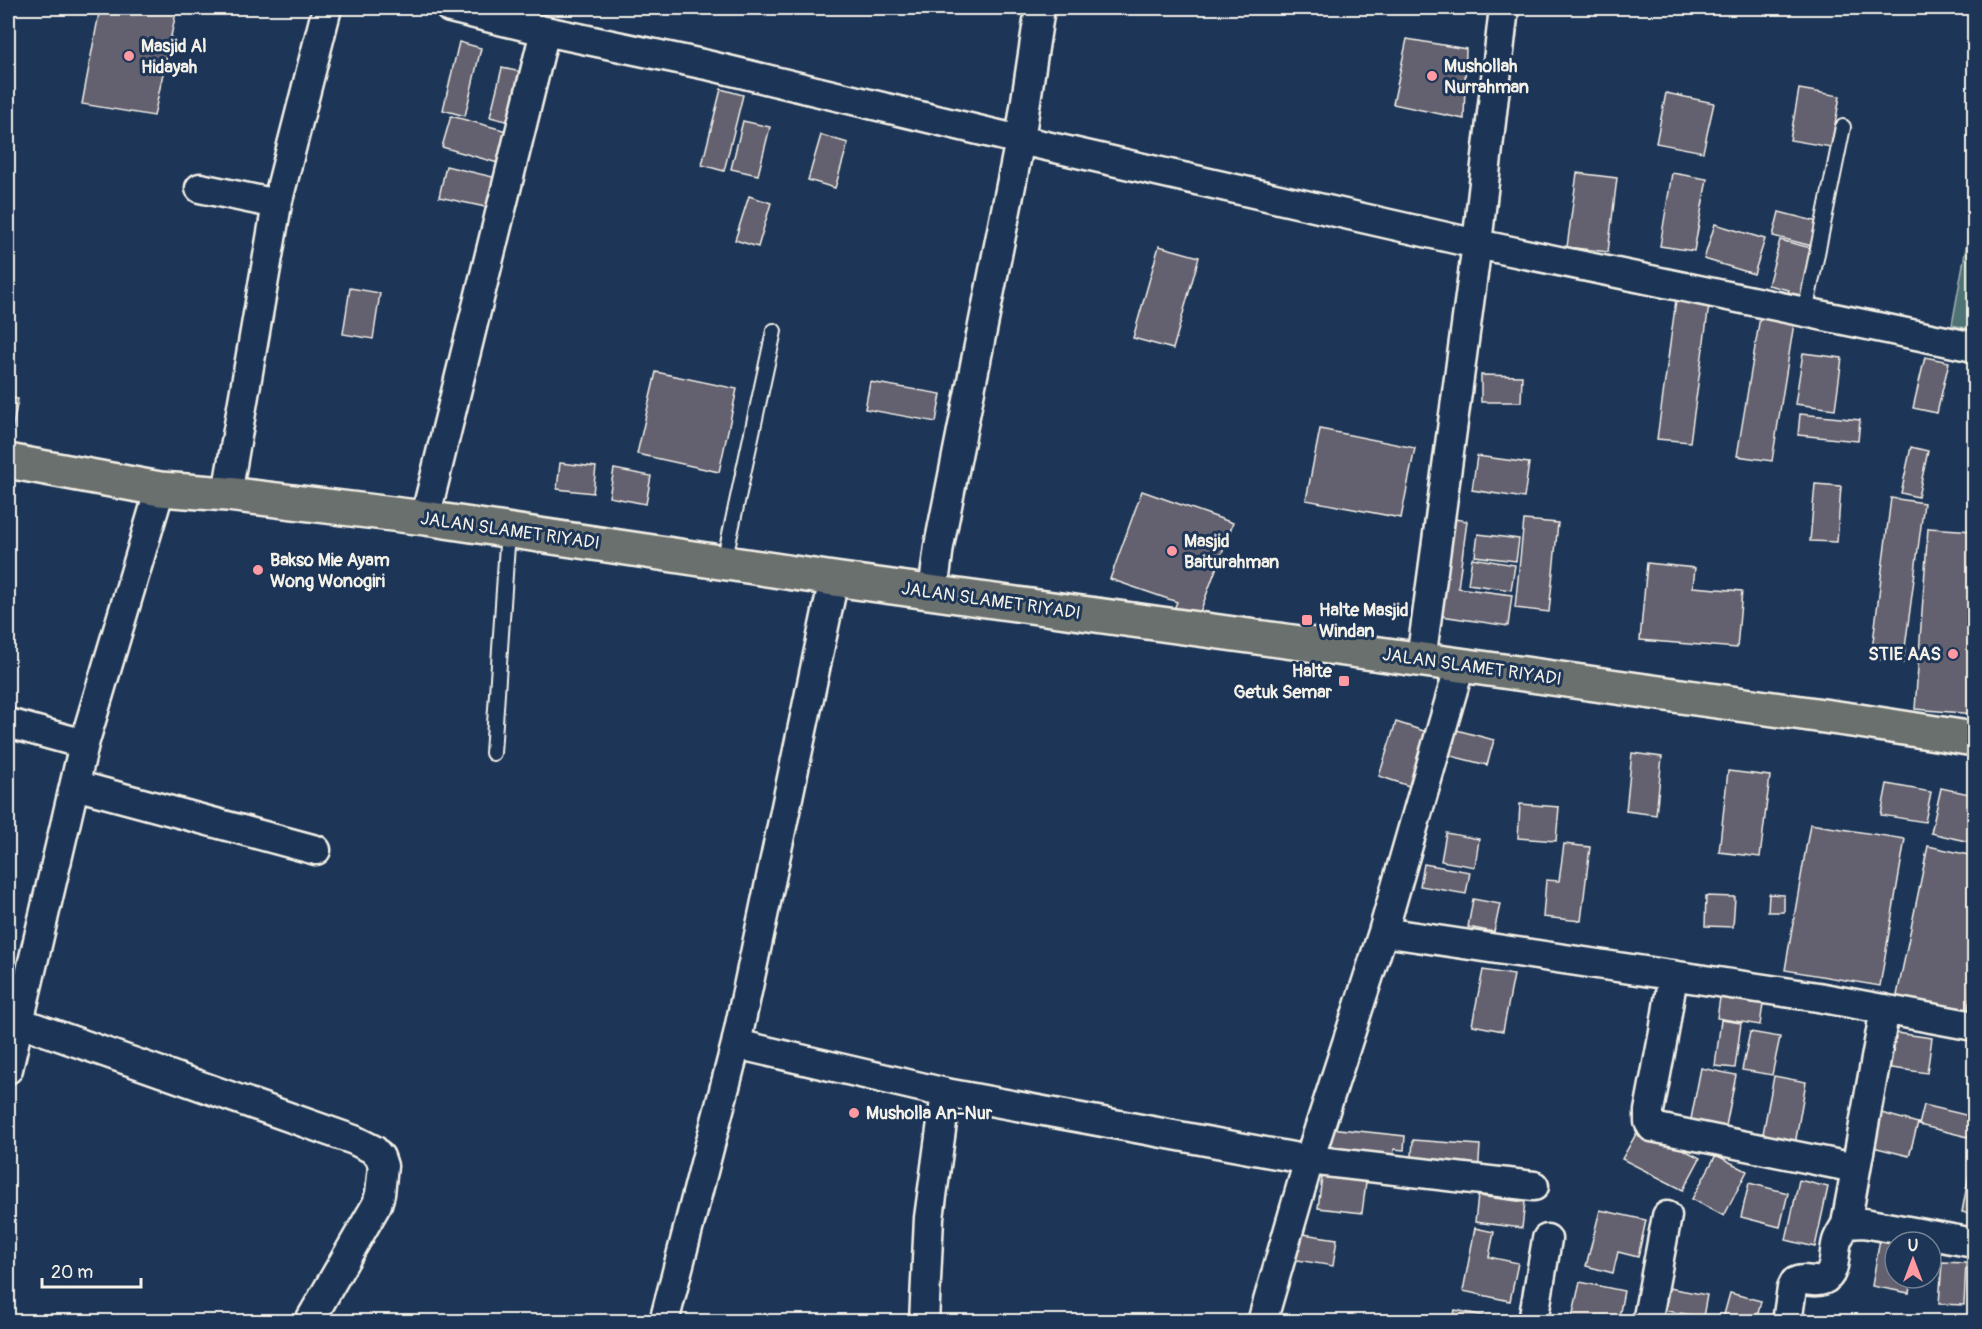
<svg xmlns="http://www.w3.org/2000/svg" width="1982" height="1329" font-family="Pangolin,sans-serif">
<rect width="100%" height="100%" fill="#1d3557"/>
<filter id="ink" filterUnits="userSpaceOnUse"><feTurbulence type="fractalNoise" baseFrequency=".0167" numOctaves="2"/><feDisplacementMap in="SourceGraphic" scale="12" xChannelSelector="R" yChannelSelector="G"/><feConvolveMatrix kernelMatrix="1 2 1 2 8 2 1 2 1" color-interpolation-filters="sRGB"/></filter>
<g filter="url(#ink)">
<!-- green -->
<path fill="#507374" stroke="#a2b2ae" stroke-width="1.5" d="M1974,204V330L1952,325Z"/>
<!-- building -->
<path fill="#646170" stroke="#f4f1e8" stroke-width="1.5" d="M100,8H177L154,116L82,104Z
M1407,39L1466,49L1464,119L1393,104Z
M459,42L481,48L465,116L443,110Z
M502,68L526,73L514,123L490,117Z
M721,89L743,95L724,171L702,165Z
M1799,89L1840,96L1831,147L1790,140Z
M1666,93L1714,103L1703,152L1656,143Z
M451,116L507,131L498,163L442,147Z
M743,121L770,127L758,175L731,169Z
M821,135L848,143L835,188L808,180Z
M446,166L497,178L490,208L439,197Z
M1577,173L1617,178L1608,252L1567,247Z
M1672,173L1707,179L1694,251L1660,246Z
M749,196L771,203L758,247L735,240Z
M1779,212L1822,223L1816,247L1773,236Z
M1715,224L1765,239L1754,274L1704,259Z
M1780,240L1815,249L1801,299L1788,295L1789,290L1768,285Z
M1159,246L1199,257L1173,349L1133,338Z
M350,288L380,293L373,339L343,334Z
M1676,300L1709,305L1690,442L1657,439Z
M1760,317L1794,323L1772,461L1737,456Z
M1803,353L1842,358L1835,409L1795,404Z
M1925,357L1949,362L1937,413L1913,408Z
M656,372L737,389L719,472L637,454Z
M1481,375L1522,376L1521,402H1481Z
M870,382L941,394L936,422L865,409Z
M8,397L18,399L12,432L8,431Z
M1800,414L1860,420L1858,441L1798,435Z
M1320,429L1415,448L1401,518L1306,500Z
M1911,447L1928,451L1918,497L1901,493Z
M1477,456L1529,463L1524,498L1472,490Z
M560,463L596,467L593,493L557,489Z
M614,469L651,476L646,504L609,497Z
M1815,484L1841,486L1837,542L1810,541Z
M1142,491L1233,523L1196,623L1171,616L1177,602L1110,579Z
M1891,498L1924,503L1903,663L1871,658Z
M1449,518L1467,521L1458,588L1512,595L1508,626L1435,615Z
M1524,520L1558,523L1549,612L1515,608Z
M1928,528L1974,531V714L1915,709Z
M1478,534L1519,539L1516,561L1475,556Z
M1472,558L1515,565L1511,590L1468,584Z
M1647,563L1695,568L1693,587L1742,591L1737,648L1640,640Z
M1396,722L1430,733L1412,787L1379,776Z
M1453,729L1494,740L1487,765L1447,755Z
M1632,753L1662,757L1656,815L1626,811Z
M1728,771L1770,776L1760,857L1719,852Z
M1887,784L1931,792L1925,822L1881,815Z
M1941,788L1974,795V843L1931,833Z
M1520,804L1559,807L1556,841L1518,838Z
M1810,824L1905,839L1880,986L1785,970Z
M1446,833L1479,839L1475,867L1441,861Z
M1564,844L1590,847L1581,921L1543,917L1546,880L1559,881Z
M1928,846L1974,856V979L1966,1019L1895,1005Z
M1424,864L1470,872L1466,894L1420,886Z
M1769,894L1784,895V912H1768Z
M1706,896L1735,897L1733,927L1705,926Z
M1473,899L1500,904L1494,932L1468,927Z
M1483,970L1514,975L1503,1031L1472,1025Z
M1720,998L1763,1004L1760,1025L1717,1018Z
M1721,1020L1741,1023L1735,1068L1715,1066Z
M1750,1032L1780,1037L1772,1075L1742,1070Z
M1890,1032L1932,1038L1927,1073L1885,1067Z
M1701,1068L1736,1075L1725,1131L1690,1124Z
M1774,1076L1806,1082L1794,1150L1761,1144Z
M1924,1105L1974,1117L1972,1138L1919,1125Z
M1874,1111L1918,1123L1909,1156L1865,1145Z
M1640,1127L1700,1158L1683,1190L1622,1159Z
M1330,1128L1405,1136L1404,1150L1394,1149L1392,1167L1326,1161Z
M1413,1140L1480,1145L1478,1176L1411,1170Z
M1974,1148V1215L1962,1212Z
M1716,1155L1747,1171L1724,1216L1692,1199Z
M1322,1177L1366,1182L1362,1213L1318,1208Z
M1799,1180L1828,1187L1815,1247L1786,1240Z
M1749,1183L1788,1193L1780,1227L1741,1217Z
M1478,1196L1525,1202L1522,1228L1475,1222Z
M1600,1210L1646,1220L1638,1257L1618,1252L1613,1273L1586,1266Z
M1475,1228L1494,1232L1489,1257L1518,1263L1510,1301L1463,1291Z
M1289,1232L1337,1239L1333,1266L1285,1258Z
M1881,1233L1895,1242V1278H1911L1909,1293L1872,1286Z
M1942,1262L1966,1263L1964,1305L1939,1304Z
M1973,1274H1974V1316L1969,1315Z
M1580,1282L1624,1291L1618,1322H1571Z
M1658,1286L1707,1295L1703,1317L1655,1309Z
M1730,1293L1761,1301L1756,1322H1722Z
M1455,1310L1485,1316L1484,1322H1452Z"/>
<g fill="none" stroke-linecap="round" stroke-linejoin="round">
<!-- service casing -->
<g stroke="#f4f1e8" stroke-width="18">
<path id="service" d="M1805,312L1843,127
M724,562L774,331
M493,753L508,530"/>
</g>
<!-- minor casing -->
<g stroke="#f4f1e8" stroke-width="33">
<path id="minor" d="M450,8L545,31L707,65L1020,140L1477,244L1974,347
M200,188L277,204
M227,494L277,204L327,8
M425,518L545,31
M933,592L939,546L1020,140L1040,8
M1421,660L1477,244L1504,8
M8,723L84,744
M75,785L316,850
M1383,932L1818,997L1974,1026
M1673,975L1664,1032L1649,1111V1122L1652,1127L1855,1168
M8,1018L354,1140L374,1150L380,1157L383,1166L380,1194L377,1204L309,1322
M736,1044L946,1093L1309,1160L1534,1186
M8,1069L84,744L160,489
M1846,1224L1864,1223L1974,1243
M664,1322L736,1044L834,579
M924,1322L929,1218L946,1093
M1262,1322L1309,1160L1383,932L1460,665
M1533,1322L1547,1239
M1647,1322L1667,1216
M1787,1322L1792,1288L1795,1282C1804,1277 1814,1284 1823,1280C1837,1274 1833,1253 1837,1241C1839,1235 1843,1230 1846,1224L1885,1009"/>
</g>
<!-- primary casing -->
<g stroke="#f4f1e8" stroke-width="38">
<path id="primary" d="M8,461L160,489L227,494L425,518L834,579L1460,665L1859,721L1974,739"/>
</g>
<!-- service -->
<use href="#service" stroke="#1d3557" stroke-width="14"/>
<!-- minor -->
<use href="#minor" stroke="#1d3557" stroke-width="28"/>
<!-- primary -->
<use href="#primary" stroke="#6b706d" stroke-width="33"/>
</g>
</g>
<!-- markers -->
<g fill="#ff9aa2" stroke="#1d3557" stroke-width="2">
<circle cx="129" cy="56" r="6"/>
<circle cx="1432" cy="76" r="6"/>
<circle cx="1172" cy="551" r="6"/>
<circle cx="258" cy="570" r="6"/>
<rect x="1301" y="614" width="12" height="12" rx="3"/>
<circle cx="1953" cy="654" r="6"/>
<rect x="1338" y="675" width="12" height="12" rx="3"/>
<circle cx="854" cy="1113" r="6"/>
</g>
<g text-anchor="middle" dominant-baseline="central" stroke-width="6" stroke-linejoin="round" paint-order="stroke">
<!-- poi labels -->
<g font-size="18" font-weight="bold" fill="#f4f1e8" stroke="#1d3557" text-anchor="start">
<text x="141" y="46">Masjid Al<tspan x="141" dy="21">Hidayah</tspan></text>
<text x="1444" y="66">Mushollah<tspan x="1444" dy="21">Nurrahman</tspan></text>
<text x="1184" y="541">Masjid<tspan x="1184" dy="21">Baiturahman</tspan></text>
<text x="270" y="560">Bakso Mie Ayam<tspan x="270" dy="21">Wong Wonogiri</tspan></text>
<text x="1319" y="610">Halte Masjid<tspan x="1319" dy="21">Windan</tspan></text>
<text x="1941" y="654" text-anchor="end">STIE AAS</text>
<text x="1332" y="671" text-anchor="end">Halte<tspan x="1332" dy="21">Getuk Semar</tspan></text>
<text x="866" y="1113">Musholla An-Nur</text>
</g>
<!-- street labels -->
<g font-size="18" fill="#f4f1e8" stroke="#1d3557">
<text transform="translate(510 531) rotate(8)">JALAN SLAMET RIYADI</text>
<text transform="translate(991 601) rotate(8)">JALAN SLAMET RIYADI</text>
<text transform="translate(1472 667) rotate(8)">JALAN SLAMET RIYADI</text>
</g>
</g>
<!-- margin -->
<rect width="1982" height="1329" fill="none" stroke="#1d3557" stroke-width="30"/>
<rect x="15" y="15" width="1952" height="1299" fill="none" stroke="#f4f1e8" stroke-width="2" filter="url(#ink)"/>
<!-- north arrow -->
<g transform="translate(1913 1260)"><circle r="28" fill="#1d3557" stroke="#738091" stroke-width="1.5"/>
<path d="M0-4.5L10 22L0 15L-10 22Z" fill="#ff9aa2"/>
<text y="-9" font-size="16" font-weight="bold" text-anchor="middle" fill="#f4f1e8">U</text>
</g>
<!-- scale -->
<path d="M42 1278v9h99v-9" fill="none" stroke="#f4f1e8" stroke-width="3"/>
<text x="51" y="1278" font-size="18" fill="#f4f1e8" stroke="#1d3557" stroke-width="4.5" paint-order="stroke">20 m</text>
</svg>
